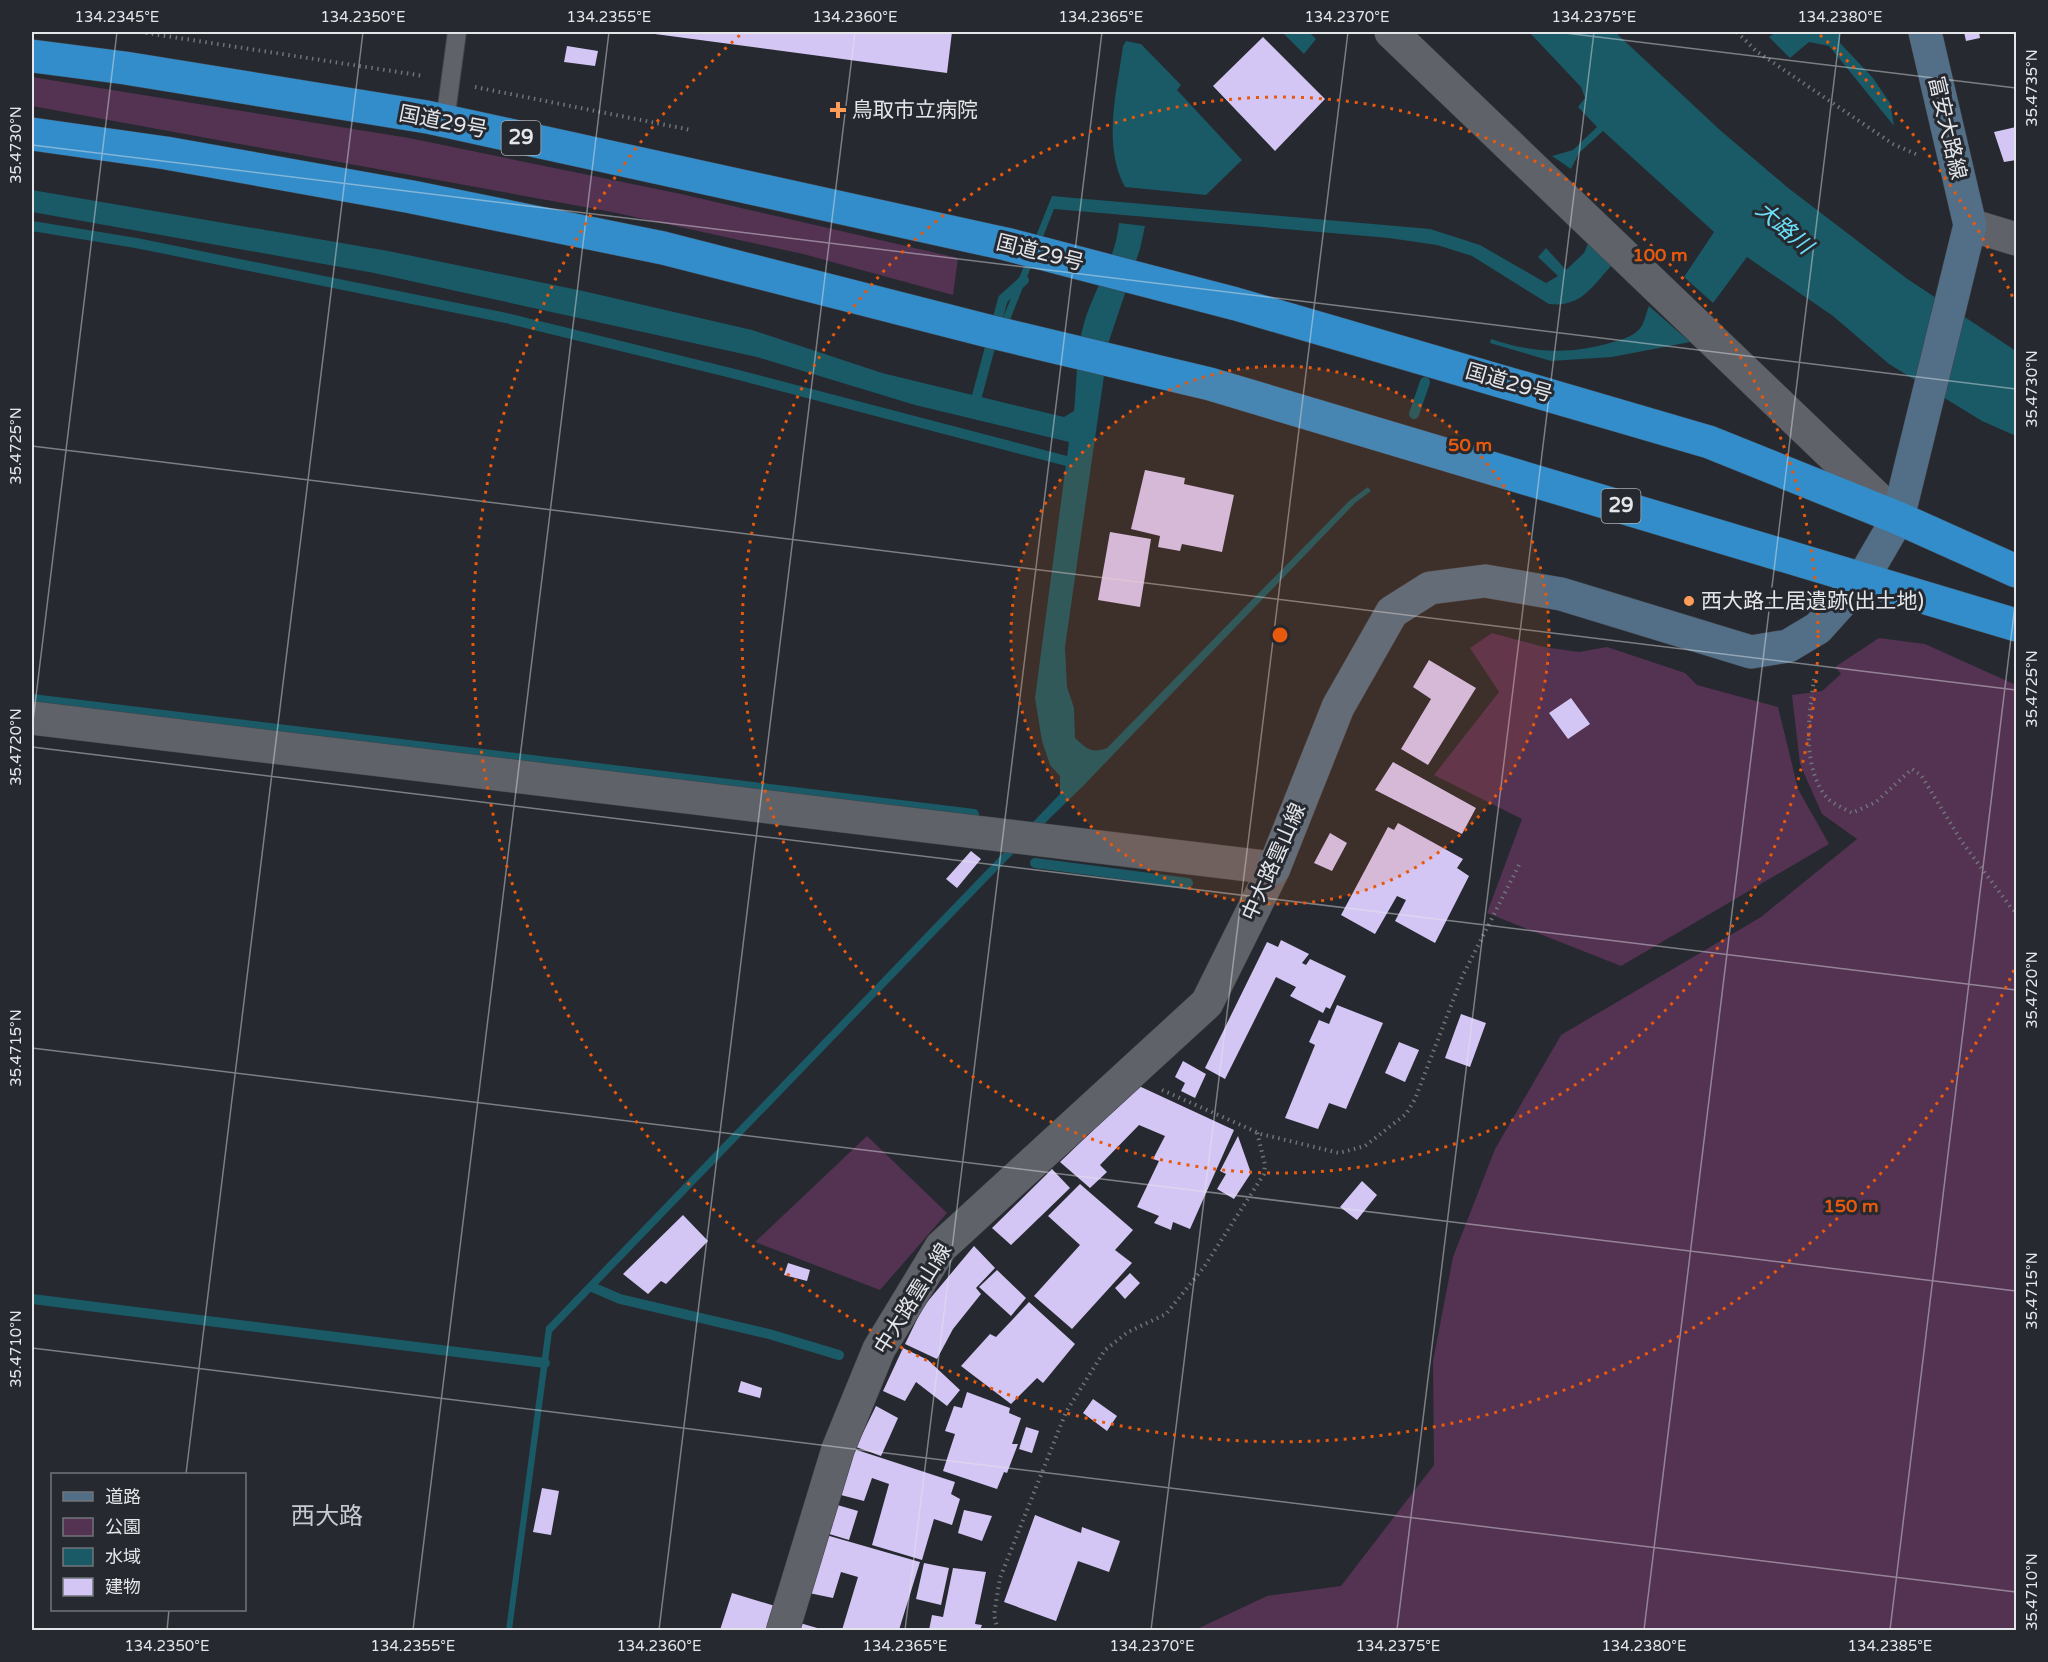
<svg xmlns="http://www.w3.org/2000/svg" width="2048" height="1662" font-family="'Varela Round','Noto Sans JP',sans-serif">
<rect width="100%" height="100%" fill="#26292f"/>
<!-- green -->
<path fill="#533252" d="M32,77L409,138L681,194L958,258L953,295L803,254L612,212L32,106Z
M1492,633L1544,647L1579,652L1607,647L1685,673L1697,685L1778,707L1798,789L1829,844L1621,966L1487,913L1522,819L1434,775L1499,692L1470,648Z
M1879,638L1925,644L2016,685V1630H1195L1267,1596L1341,1586L1434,1465L1433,1361L1453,1257L1495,1149L1561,1035L1761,917L1857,839L1822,814L1800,764L1792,695L1822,691L1841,674L1835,667Z
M867,1136L947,1213L880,1290L755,1242Z"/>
<!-- water -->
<path fill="#1a5966" d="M1282,32H1309L1316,39L1304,54Z
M1529,32H1615L1721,131L1787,187L1906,278L2016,351V436L1982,421L1889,364L1833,316L1747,257L1713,303L1684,277L1714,232L1603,131L1579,153L1571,169L1552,156L1573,150L1597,127L1578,107L1585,98L1581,87Z
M1776,32H1840V43L1873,78L1890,103L1894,126L1829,46L1809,42L1790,58L1769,37Z
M1126,41L1141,44L1181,85L1177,90L1242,160L1206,195L1125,187C1102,145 1117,91 1123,46Z
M32,190L388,251L583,291L752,330L882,373L1064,417L1074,411C1077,382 1076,351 1084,323C1094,289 1116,259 1119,223L1145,226L1140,249L1109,341L1065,647L1067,687L1074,708L1075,738C1086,748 1091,754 1107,748L1349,501L1368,487L1371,491L1355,503L1084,785L1008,859L552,1332L512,1630H506L546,1327L1060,794V776L1050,765L1042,741L1035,698L1069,442L915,405L757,357L374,273L32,212Z
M1052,196L1430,229L1480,245L1546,283L1558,276L1538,257L1546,248L1566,270L1584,253L1589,241L1614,263C1593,285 1582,308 1549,304L1472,256L1437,245L1389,238L1054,209L1008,325L1001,323Z
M1649,306L1690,342L1612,357L1551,361L1490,343L1491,339C1531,353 1572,355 1613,342C1622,340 1636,335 1641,327C1645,321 1646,313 1649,306Z"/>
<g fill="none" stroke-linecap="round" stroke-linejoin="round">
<!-- stream -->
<path stroke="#1a5966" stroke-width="10" d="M32,226L136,243L506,318L731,373L1078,464
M974,407L1003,299L1024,280
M1414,414L1425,382
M32,699L974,814
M1035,863L1188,883
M592,1287L620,1299L769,1334L839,1355
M32,1299L545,1363"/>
</g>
<!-- building -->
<path fill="#d4c6f4" d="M640,32H952L947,73Z
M1964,32H1979L1980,38L1966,41Z
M1263,37L1325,99L1275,151L1213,86Z
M567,46L598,51L595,66L564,62Z
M2016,127V160L2004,162L1994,132Z
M1145,470L1185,478L1184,484L1234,495L1222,552L1182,544L1180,551L1158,547L1160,536L1131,529Z
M1110,532L1151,539L1140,607L1098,600Z
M1429,660L1476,688L1428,765L1401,749L1431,699L1413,687Z
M1571,698L1590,724L1568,739L1549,713Z
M1393,762L1476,808L1462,834L1375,790Z
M1398,823L1463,859L1457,868L1469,876L1435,943L1395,921L1406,900L1397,896L1375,934L1341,915L1388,827L1394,830Z
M1330,833L1347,843L1332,871L1314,863Z
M971,851L981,859L957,888L946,879Z
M1281,940L1309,954L1302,963L1306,965L1310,959L1346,976L1330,1009L1326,1007L1323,1013L1290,996L1296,987L1276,977L1225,1079L1205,1068L1267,942L1278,947Z
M1337,1005L1383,1023L1346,1109L1329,1103L1318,1129L1285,1118L1315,1045L1309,1042L1319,1020L1329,1024Z
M1461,1014L1486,1023L1470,1067L1445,1058Z
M1399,1042L1419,1050L1405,1082L1385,1073Z
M1183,1061L1206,1074L1195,1098L1181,1091L1185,1083L1175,1077Z
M1139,1086L1234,1130L1190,1229L1173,1222L1171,1230L1154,1223L1159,1216L1137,1207L1159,1161L1153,1159L1165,1136L1139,1125L1100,1165L1107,1172L1090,1188L1060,1162Z
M1238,1136L1251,1173L1234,1199L1217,1189L1226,1174L1220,1171Z
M1052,1169L1070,1188L1011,1245L992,1228Z
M1362,1181L1377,1195L1357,1220L1340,1207Z
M1080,1184L1133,1230L1115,1250L1132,1263L1072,1329L1034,1296L1080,1245L1048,1216Z
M683,1215L708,1241L666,1284L661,1281L648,1294L623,1274Z
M974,1246L995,1268L976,1288L981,1294L953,1329L937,1359L905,1344L923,1307Z
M788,1263L810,1270L807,1281L784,1275Z
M997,1270L1026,1298L1011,1316L979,1287Z
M1130,1273L1140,1283L1125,1299L1115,1288Z
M1029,1302L1075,1344L1043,1383L1037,1378L1011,1404L961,1366L990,1334L996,1337Z
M903,1348L928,1360L960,1390L947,1406L916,1382L905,1401L883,1391Z
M741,1381L762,1388L760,1398L738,1392Z
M967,1392L1010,1408L1009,1413L1021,1418L1012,1444H1018L1007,1473L1004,1472L997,1489L943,1471L955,1434L945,1431L954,1406L962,1408Z
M1093,1399L1117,1416L1107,1431L1083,1413Z
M876,1406L898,1418L881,1456L856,1447Z
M1026,1427L1039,1431L1032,1453L1019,1449Z
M854,1449L955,1482L951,1494L960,1499L952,1525L934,1519L922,1560L872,1545L889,1484L872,1478L864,1501L837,1494Z
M542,1488L559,1491L551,1535L533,1532Z
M834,1504L858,1511L849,1540L826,1533Z
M964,1510L992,1516L982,1541L958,1533Z
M1035,1515L1081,1533L1082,1527L1120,1541L1109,1572L1078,1561L1056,1621L1004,1602Z
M826,1535L920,1562L899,1630H842L858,1577L841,1572L833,1598L809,1593Z
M924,1563L949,1568L941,1605L916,1599Z
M953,1568L986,1572L975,1624L982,1625L980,1630H929L932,1615L943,1617Z
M732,1593L775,1606L768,1630H720Z
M800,1623L824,1630H798Z"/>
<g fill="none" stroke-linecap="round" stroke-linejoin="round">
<!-- lane casing -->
<g stroke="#42444a" stroke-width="20">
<path id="lane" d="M445,121L457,32"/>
</g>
<!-- street casing -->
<g stroke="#42444a" stroke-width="34">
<path id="street" d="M1391,32L1898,518
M1970,225L2016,239
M32,718L1274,868L1207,1003L941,1247L879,1349L838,1449L783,1630"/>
</g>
<!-- secondary casing -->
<g stroke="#42444a" stroke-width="34">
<path id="secondary" d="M1274,868L1338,707L1392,612L1430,588L1485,581L1561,594L1751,652L1788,646L1818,628L1863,578L1898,518L1970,225L1925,32"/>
</g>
<!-- highway casing -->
<g stroke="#42444a" stroke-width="34">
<path id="highway" d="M32,56L125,68L427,117L1006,244L1236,304L1709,442L1898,518L2016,571
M32,134L166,153L412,197L663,248L988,331L1210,384L2016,625"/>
</g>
<!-- path -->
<path stroke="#707378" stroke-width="4" stroke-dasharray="1.5 4.5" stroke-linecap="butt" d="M140,32L424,76
M1737,32L1756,51L1893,144L1918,155
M475,87L691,130
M1814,679C1809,717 1801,766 1827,798C1833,804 1845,809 1852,813L1876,802L1912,769L1921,775L1962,842L2012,909L2016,912
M1162,1090L1261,1134L1339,1153L1365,1146L1406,1114L1415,1099L1462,977L1519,865
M998,1630L994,1615L1000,1578L1066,1412L1105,1350L1128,1332L1166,1314L1204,1267L1264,1174L1265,1165L1257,1132"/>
<!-- lane -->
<use href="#lane" stroke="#60626a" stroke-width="18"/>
<!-- street -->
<use href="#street" stroke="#60626a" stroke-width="33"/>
<!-- secondary -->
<use href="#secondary" stroke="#526f87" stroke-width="33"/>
<!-- highway -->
<use href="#highway" stroke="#328dca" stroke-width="33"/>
</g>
<!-- ticks -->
<path fill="none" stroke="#e4e6ea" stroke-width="1.5" stroke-opacity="0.45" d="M1557,32L2016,88M32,145L2016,389M32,446L2016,690M32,729L117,32M32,747L2016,990M32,1048L2016,1291M32,1348L2016,1592M186,1474L363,32M167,1630L169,1610M413,1630L609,32M659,1630L855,32M905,1630L1102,32M1151,1630L1348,32M1397,1630L1594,32M1644,1630L1840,32M1890,1630L2016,597"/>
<!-- distance rings -->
<circle cx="1280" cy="635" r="269" fill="#e8590c" fill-opacity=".12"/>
<g fill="none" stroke="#e8590c" stroke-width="3" stroke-dasharray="3 6">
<circle cx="1280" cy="635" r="269"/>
<circle cx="1280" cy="635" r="538"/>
<path d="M2014 970A807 807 0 1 1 740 35M1820 35A807 807 0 0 1 2014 300"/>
</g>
<!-- markers -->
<g fill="#fe9c58" stroke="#26292f" stroke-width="2">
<path d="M835 101h6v6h6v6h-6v6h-6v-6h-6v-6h6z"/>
<circle cx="1689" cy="601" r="6"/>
</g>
<g text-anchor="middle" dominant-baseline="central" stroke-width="6" stroke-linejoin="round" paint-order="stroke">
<!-- shield labels -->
<g fill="#26292f" stroke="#abadb2" stroke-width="1.5">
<rect x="501.5" y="121" width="39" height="34" rx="4.5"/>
<rect x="1601.5" y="489" width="39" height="34" rx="4.5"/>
</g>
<g font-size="20" font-weight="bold" fill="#e4e6ea">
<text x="521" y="138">29</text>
<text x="1621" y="506">29</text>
</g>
<!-- poi labels -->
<g font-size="21" fill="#e4e6ea" stroke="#26292f" text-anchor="start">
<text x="852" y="110">鳥取市立病院</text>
<text x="1701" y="601">西大路土居遺跡(出土地)</text>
</g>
<!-- street labels -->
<g font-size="21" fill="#e4e6ea" stroke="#26292f">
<text transform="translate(443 122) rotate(11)">国道29号</text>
<text transform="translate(1947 128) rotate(77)">富安大路線</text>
<text transform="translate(1040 253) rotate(14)">国道29号</text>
<text transform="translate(1509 383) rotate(16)">国道29号</text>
<text transform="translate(1274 862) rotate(-66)">中大路雲山線</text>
<text transform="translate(913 1299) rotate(-58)">中大路雲山線</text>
</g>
<!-- water labels -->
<g font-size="22" font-style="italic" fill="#6ae0f8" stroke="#26292f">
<text transform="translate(1784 228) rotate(41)">大路川</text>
</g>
<!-- quarter labels -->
<g font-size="24" fill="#c7cad3" stroke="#26292f">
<text x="327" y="1516">西大路</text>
</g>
</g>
<circle cx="1280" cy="635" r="9" fill="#e8590c" stroke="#26292f" stroke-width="3"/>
<g font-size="18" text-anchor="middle" font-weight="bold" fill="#e8590c" stroke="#26292f" stroke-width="6" stroke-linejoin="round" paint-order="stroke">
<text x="1660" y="261">100 m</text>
<text x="1470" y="451">50 m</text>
<text x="1851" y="1212">150 m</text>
</g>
<!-- border -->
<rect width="2048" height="1662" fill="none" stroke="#26292f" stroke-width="66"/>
<!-- legend -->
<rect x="51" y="1473" width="195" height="138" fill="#26292f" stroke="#72757a" stroke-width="1.5"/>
<rect x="63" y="1492" width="30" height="9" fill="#526f87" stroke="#72757a" stroke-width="1.5"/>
<text x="105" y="1503" font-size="18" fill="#e4e6ea">道路</text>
<rect x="63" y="1518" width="30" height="18" fill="#533252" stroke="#72757a" stroke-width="1.5"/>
<text x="105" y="1533" font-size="18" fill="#e4e6ea">公園</text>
<rect x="63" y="1548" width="30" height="18" fill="#1a5966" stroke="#72757a" stroke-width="1.5"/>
<text x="105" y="1563" font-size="18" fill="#e4e6ea">水域</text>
<rect x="63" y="1578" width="30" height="18" fill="#d4c6f4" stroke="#72757a" stroke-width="1.5"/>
<text x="105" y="1593" font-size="18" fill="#e4e6ea">建物</text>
<rect x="33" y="33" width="1982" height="1596" fill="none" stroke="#e4e6ea" stroke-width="2"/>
<g font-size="15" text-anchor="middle" fill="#e4e6ea">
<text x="117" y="22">134.2345°E</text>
<text x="363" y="22">134.2350°E</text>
<text x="609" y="22">134.2355°E</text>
<text x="855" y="22">134.2360°E</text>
<text x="1101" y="22">134.2365°E</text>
<text x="1347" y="22">134.2370°E</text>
<text x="1594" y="22">134.2375°E</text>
<text x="1840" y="22">134.2380°E</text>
<text transform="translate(2032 88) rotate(-90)" y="5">35.4735°N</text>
<text transform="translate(16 145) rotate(-90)" y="5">35.4730°N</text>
<text transform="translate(2032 389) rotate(-90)" y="5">35.4730°N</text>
<text transform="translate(16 446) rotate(-90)" y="5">35.4725°N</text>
<text transform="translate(2032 689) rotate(-90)" y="5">35.4725°N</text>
<text transform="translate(16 747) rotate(-90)" y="5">35.4720°N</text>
<text transform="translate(2032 990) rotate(-90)" y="5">35.4720°N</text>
<text transform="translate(16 1048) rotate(-90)" y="5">35.4715°N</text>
<text transform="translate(2032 1291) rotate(-90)" y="5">35.4715°N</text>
<text transform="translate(16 1349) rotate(-90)" y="5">35.4710°N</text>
<text transform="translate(2032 1592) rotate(-90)" y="5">35.4710°N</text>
<text x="167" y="1651">134.2350°E</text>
<text x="413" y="1651">134.2355°E</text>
<text x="659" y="1651">134.2360°E</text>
<text x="905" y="1651">134.2365°E</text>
<text x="1152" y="1651">134.2370°E</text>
<text x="1398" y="1651">134.2375°E</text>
<text x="1644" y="1651">134.2380°E</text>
<text x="1890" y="1651">134.2385°E</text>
</g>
</svg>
